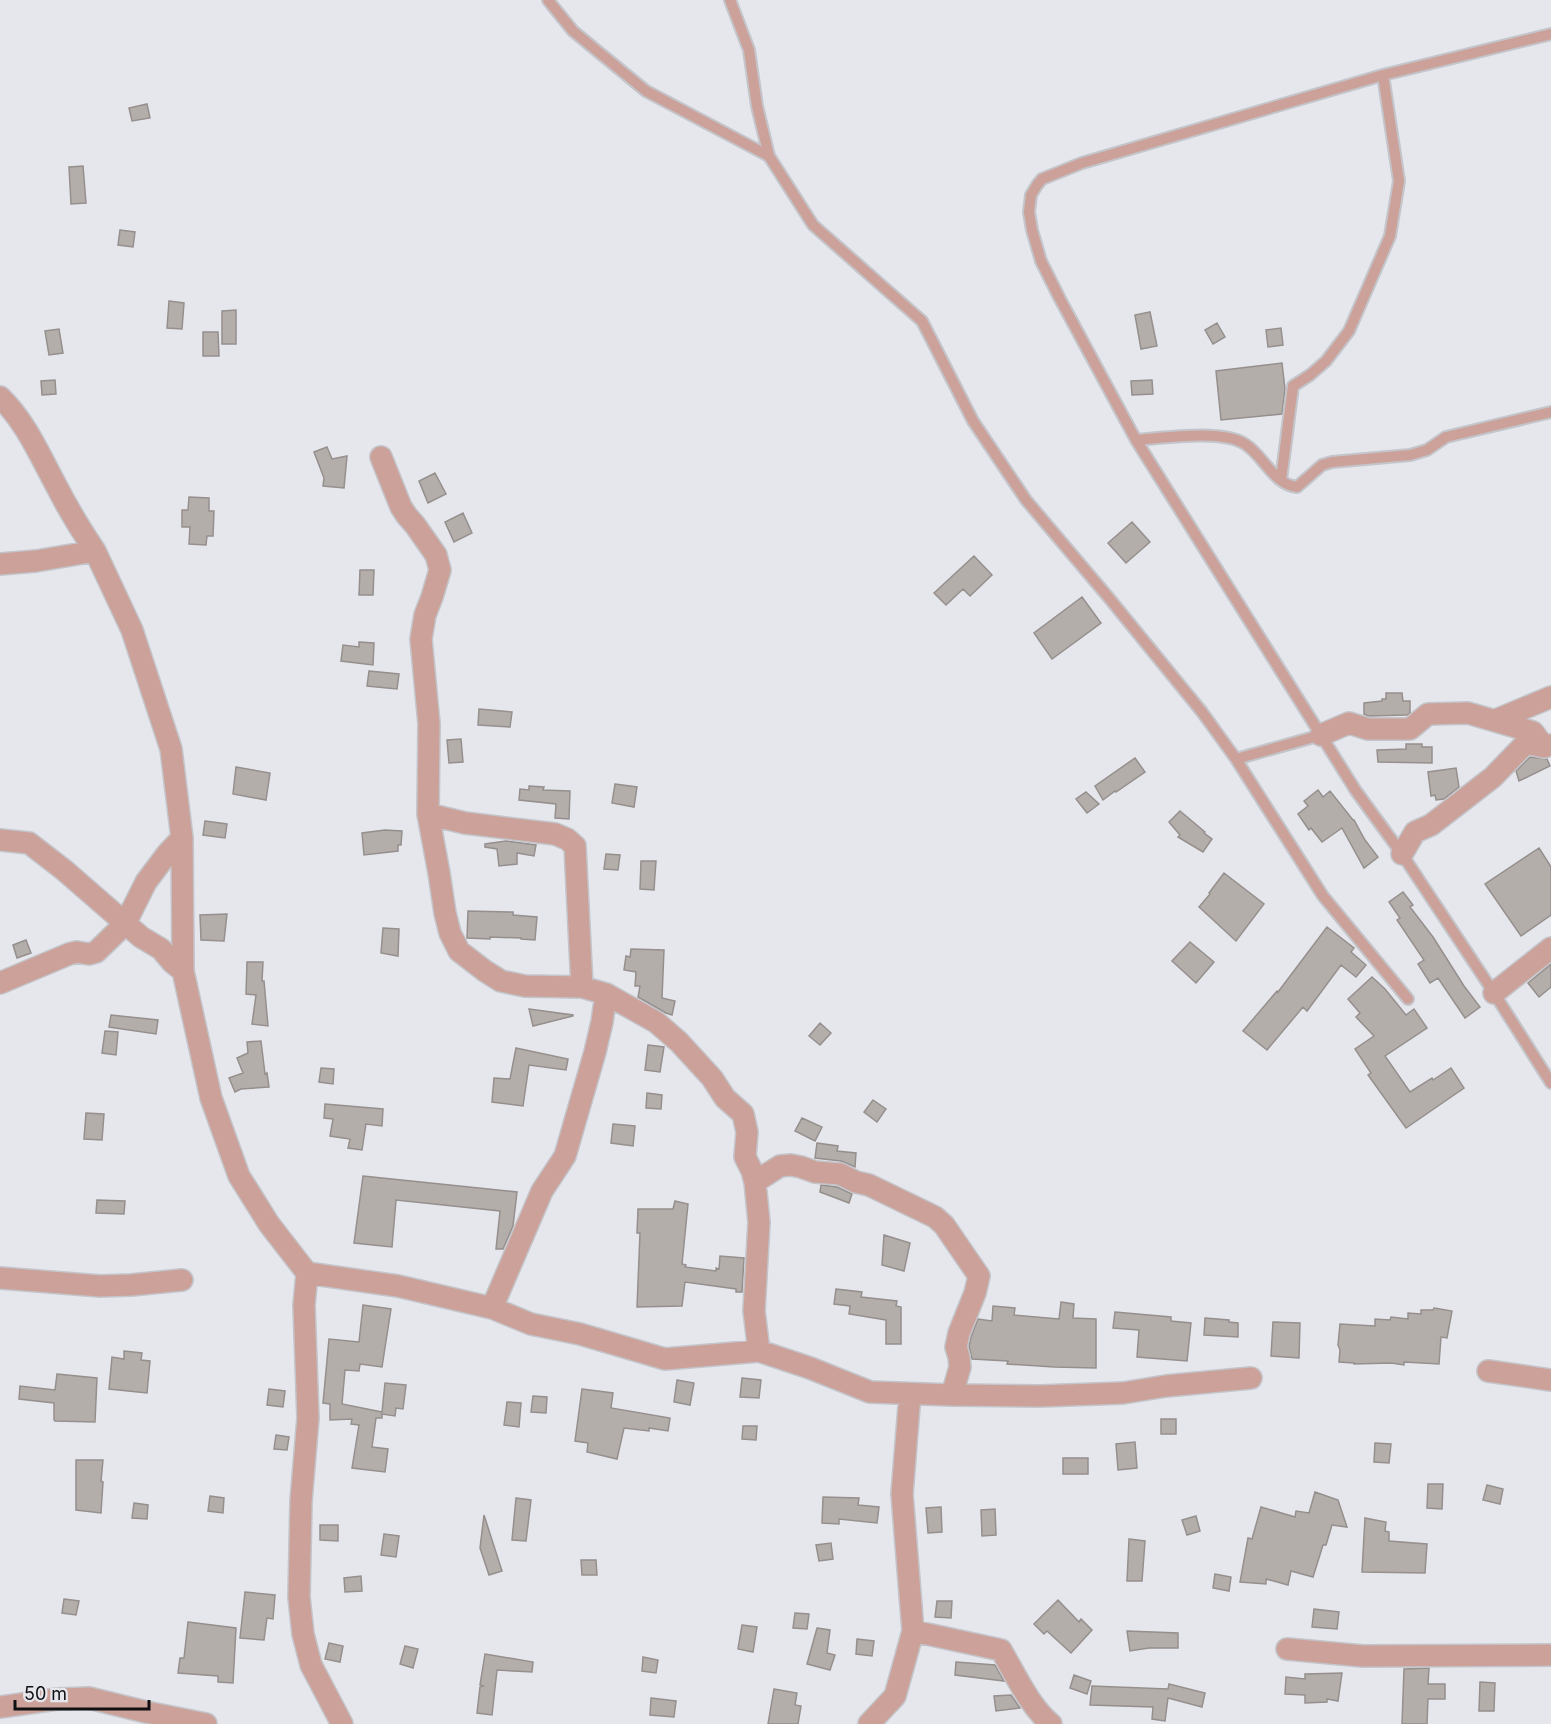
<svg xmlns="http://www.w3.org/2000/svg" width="1551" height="1724" font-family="Inter,sans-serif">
<rect width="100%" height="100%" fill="#e6e7ed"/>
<!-- building -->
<path fill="#b4aeab" stroke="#958f8d" stroke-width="1.5" d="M147,104L150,118L132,121L129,108Z
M83,166L86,203L71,204L69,167Z
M120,230L135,232L133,247L118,245Z
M169,301L184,303L182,329L167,328Z
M236,310V344H222V311Z
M1150,312L1157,346L1141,349L1135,315Z
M1217,323L1225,337L1213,344L1205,330Z
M1281,328L1283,345L1268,347L1266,330Z
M59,329L63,353L49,355L45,331Z
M203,332H218L219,356H203Z
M1282,363L1285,389L1282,414L1221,420L1216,371Z
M55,380L56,394L42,395L41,381Z
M1152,380L1153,394L1132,395L1131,381Z
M327,447L332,459L347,456L344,488L323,486L324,478L314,452Z
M435,473L446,494L428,503L419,481Z
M189,497L209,498V511H214L213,536H207L206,545L189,544L190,527H182V510H188Z
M463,513L472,533L454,542L445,522Z
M1132,522L1150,542L1126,563L1108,543Z
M974,556L992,575L970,596L963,589L946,605L934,593Z
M360,570H374L373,595H359Z
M1082,597L1101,623L1052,659L1034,633Z
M359,642L374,643L373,665L341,661L343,645L359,647Z
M369,671L399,674L397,689L367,686Z
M1386,693H1402L1403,701H1410V713L1407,715L1368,716L1364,714V703L1382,701V699H1386Z
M479,709L512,712L510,727L478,725Z
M461,739L463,762L449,763L447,740Z
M1406,744H1422V747H1432V763L1378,762L1377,750L1406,749Z
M1530,757L1547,759L1550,766L1519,781L1516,771Z
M1135,758L1145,772L1116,792L1115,791L1103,800L1095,786Z
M236,767L270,773L266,800L233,794Z
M1456,768L1459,787L1444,799L1436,800L1435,795L1431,796L1428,772Z
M615,784L637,787L634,807L612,803Z
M529,786L544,787L543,790L570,791L569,819L555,818L556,804L519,800L520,789L529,790Z
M1318,790L1323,797L1330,791L1353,820H1354L1365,840L1378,857L1364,868L1342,828L1322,842L1311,828L1309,830L1298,814L1308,806L1304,801Z
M1086,792L1099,804L1087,813L1076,799Z
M1180,811L1205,832L1204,833L1212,839L1203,852L1178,837L1180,835L1169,822Z
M205,821L227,824L225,838L203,835Z
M385,830L402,831L401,845H398V851L364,855L362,833Z
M506,841L536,845L534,856L517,853V864L499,866L497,849L485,847V844Z
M1539,848L1551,867V915L1521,936L1485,884Z
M606,854L620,855L618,870L604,869Z
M641,861H656L654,890L640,889Z
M1224,873L1264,904L1236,941L1199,907L1210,894L1209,893Z
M1403,892L1413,905L1410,907L1433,937L1464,986L1480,1007L1465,1018L1438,978L1430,983L1418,964L1424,960L1397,920L1400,918L1389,902Z
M468,911L513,912V915L537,917L535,940L521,939V938L490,937V939L467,938Z
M227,914L224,941L201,940L200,915Z
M1327,927L1354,948L1351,952L1366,965L1356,977L1341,965L1307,1011L1303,1007L1267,1050L1243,1031L1277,991L1278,992Z
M383,928L399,929L398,956L381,953Z
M26,940L31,953L17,958L13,945Z
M1190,942L1214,962L1196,983L1172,961Z
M631,949L664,950L662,998L675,1001L672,1015L666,1013L638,997L640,986H635L636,972L624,970L626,956L630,957Z
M247,962H263L262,981H264L268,1026L252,1024L256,995L246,994Z
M1551,964V987L1539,997L1528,983Z
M1372,977L1385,989L1406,1015L1414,1009L1427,1028L1385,1056L1410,1092L1432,1078L1433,1080L1451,1068L1464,1088L1406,1128L1368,1075L1371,1073L1355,1049L1374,1036L1356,1017L1360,1013L1348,999Z
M529,1009L573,1015V1016L533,1026Z
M111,1015L158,1020L156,1034L109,1027Z
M820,1023L831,1033L820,1045L809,1036Z
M105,1031L118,1032L116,1055L102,1053Z
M261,1041L265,1074L267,1073L269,1087L241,1089L235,1092L229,1078L243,1073L237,1058L248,1053L247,1042Z
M648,1045L664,1047L660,1072L645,1070Z
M516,1048L568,1059L566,1070L529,1065L523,1106L492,1102L494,1078L510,1079Z
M321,1068L334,1069L333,1084L319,1082Z
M647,1093L662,1095L661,1109L646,1108Z
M873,1100L886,1109L877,1122L864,1112Z
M325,1104L383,1109L382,1126L366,1124L362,1150L348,1148L350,1139L330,1136L333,1119L324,1118Z
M86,1113L104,1114L102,1140L84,1139Z
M802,1118L822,1127L815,1141L795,1131Z
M613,1124L635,1126L633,1146L611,1143Z
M817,1143L838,1146L837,1151L856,1153L855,1167L841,1161L815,1158Z
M363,1176L517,1192L513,1226L503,1249H496L500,1211L396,1200L392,1247L354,1243Z
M821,1185L837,1187L852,1194L849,1203L820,1192Z
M97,1200L125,1201L124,1214L96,1213Z
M675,1201L688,1204L682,1264L686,1265L685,1267L716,1271V1268L719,1269L720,1256L744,1258L742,1292H736V1289L685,1282L682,1306L637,1307L640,1233H637L638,1209H673Z
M884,1235L910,1243L904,1271L882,1265Z
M836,1289L862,1292L861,1297L897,1301L896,1306L901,1307V1344H886V1320L849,1314L850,1306L834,1304Z
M1061,1302L1074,1304L1073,1318L1096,1319V1368L1054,1367L1007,1364L1008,1361L972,1359L969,1346L971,1337L978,1319L992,1321L993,1306L1015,1308L1014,1315L1059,1319Z
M363,1305L391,1309L382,1367L360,1364L359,1371L345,1370L342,1404L382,1412L385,1383L406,1385L403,1409L396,1408L395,1416L382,1414V1418H376L372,1447L388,1449L385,1472L352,1468L359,1425L351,1424L352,1419L330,1420V1404L323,1403L329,1339L359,1342Z
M1434,1308L1452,1311L1447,1338L1441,1337L1439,1364L1404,1362V1365L1391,1363L1354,1364V1363L1339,1362L1340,1350L1338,1345L1340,1324L1375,1326V1319L1390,1320L1391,1317L1408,1319V1313L1421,1314V1310H1433Z
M1115,1312L1171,1317V1321L1191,1323L1187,1361L1137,1357L1139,1330L1113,1328Z
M1205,1318L1229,1320V1322L1238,1323V1337L1204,1335Z
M1273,1322L1300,1323L1299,1358L1271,1356Z
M124,1351L142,1353L141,1360L150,1361L147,1393L109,1389L112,1357L124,1359Z
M57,1374L97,1378L95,1422L55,1421L54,1420V1403L19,1399L20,1386L55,1390Z
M742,1378L761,1380L759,1398L740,1397Z
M677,1380L694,1383L690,1405L674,1402Z
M269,1389L285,1391L283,1407L267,1405Z
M582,1389L613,1393L611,1408L670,1418L668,1431L649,1428V1431L624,1428L617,1459L587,1452L588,1443L575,1441Z
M533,1396L547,1397L546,1413L531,1412Z
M507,1402L521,1403L519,1427L504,1425Z
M1161,1419H1176V1434H1161Z
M743,1426H757L756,1440L742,1439Z
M276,1435L289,1437L287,1450L274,1449Z
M1135,1442L1137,1468L1118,1470L1116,1444Z
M1375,1443L1391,1444L1389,1463L1374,1462Z
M1063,1458H1088V1474H1063Z
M76,1460H103L101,1481L103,1482L101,1513L76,1510Z
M1428,1484H1443L1442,1509L1427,1508Z
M1487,1485L1503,1489L1500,1504L1483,1500Z
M1315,1492L1338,1500L1347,1527L1332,1525L1326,1545H1323L1313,1577L1291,1571L1288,1585L1266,1579V1584L1240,1582L1248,1538L1252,1539L1261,1507L1295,1517L1296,1511L1309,1513Z
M210,1496L224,1498L223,1513L208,1511Z
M823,1497L859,1498L858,1505L879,1507L877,1523L839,1519V1524L822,1523Z
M516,1498L531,1500L526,1541L512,1540Z
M134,1503L148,1505L147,1519L132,1518Z
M941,1507L942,1532L928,1533L926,1508Z
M995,1509L996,1535L982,1536L981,1510Z
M484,1515L502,1571L489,1575L480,1548Z
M1196,1516L1200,1531L1187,1535L1182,1520Z
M1365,1518L1386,1522L1385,1531L1389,1532V1541L1427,1544L1425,1573L1362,1572Z
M320,1525H338V1541L320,1540Z
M384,1534L399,1536L396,1557L381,1555Z
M1129,1539L1145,1541L1142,1581H1127Z
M831,1543L833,1559L819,1561L816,1545Z
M581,1560H596L597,1575H582Z
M1215,1574L1231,1577L1229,1591L1213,1588Z
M361,1576L362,1591L345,1592L344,1578Z
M245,1592L275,1595L273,1619L267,1618L264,1640L240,1638Z
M64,1599L79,1601L76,1615L62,1613Z
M1058,1600L1079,1622L1081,1619L1092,1630L1071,1653L1047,1631L1044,1634L1034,1624Z
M937,1601H952L951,1618L935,1617Z
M1314,1609L1339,1612L1337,1629L1312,1627Z
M795,1613L809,1614L807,1629L793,1628Z
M188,1622L236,1628L233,1683L218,1682V1676L178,1673L180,1658H184Z
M742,1625L757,1627L753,1652L738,1649Z
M817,1628L830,1630L827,1653L835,1655L830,1670L807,1664Z
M1127,1631L1178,1633V1648H1149L1130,1651Z
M857,1639L874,1641L872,1656L856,1654Z
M329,1643L343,1646L340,1662L325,1659Z
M405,1646L418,1649L413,1668L400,1664Z
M485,1654L533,1662L532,1672L497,1670L492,1715L477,1713L480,1687L483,1686L480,1685Z
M643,1657L658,1660L656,1673L642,1671Z
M956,1662L995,1665L1004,1681L955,1675Z
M1429,1668L1428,1684H1445V1699H1428L1427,1724H1402L1404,1669Z
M1342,1673L1338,1701L1327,1699V1702L1305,1703V1695L1285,1694L1286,1677L1305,1679V1674Z
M1074,1675L1091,1681L1087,1694L1070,1688Z
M1480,1682L1495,1683L1494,1711H1479Z
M1169,1684L1205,1693L1202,1707L1168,1698L1165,1721L1152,1719L1153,1707L1090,1705L1092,1686L1168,1689Z
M774,1689L797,1693L795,1705L801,1706L798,1724H768Z
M1011,1695L1020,1708L996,1711L994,1696Z
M651,1698L676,1701L674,1717L650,1715Z"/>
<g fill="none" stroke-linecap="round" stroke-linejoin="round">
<!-- service casing -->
<g stroke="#c4c5ca" stroke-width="14">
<path id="service" d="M548,0L573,31L646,91L769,156
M730,0L749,50L757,106L769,156L813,225L922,321L973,421L1026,500L1109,598L1202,712L1236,759L1321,735
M1551,34L1383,75L1082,163L1042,179L1037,185L1031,195L1029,212L1032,230L1041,261L1060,299L1136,440L1356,791L1402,854L1494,993L1551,1083
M1136,440C1164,438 1222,429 1245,444C1264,456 1273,484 1297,487L1322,465L1332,462L1410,455L1427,450L1446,437L1551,412
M1281,480L1293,386L1310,375L1326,361L1349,331L1390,236L1399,181L1383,75
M1236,759L1323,896L1408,999"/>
</g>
<!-- minor casing -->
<g stroke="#c4c5ca" stroke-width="24">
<path id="minor" d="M0,397C26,422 40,456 57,487C68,509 81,530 95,551
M381,457L401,507L407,516L415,525L436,555L440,570L432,597L425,615L421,639L429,724L428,814L439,873L445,913L450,933L459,951L485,971L501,981L525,986L582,987L606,994L656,1022L679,1042L712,1078L725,1098L743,1114L747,1132L745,1157L752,1171L755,1182L759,1222L754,1311L759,1351
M0,564L36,561L95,551L132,630L171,749L182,838L183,971
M1496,720L1551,697
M1321,735L1349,723L1368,729H1410L1428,714L1468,713L1533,732L1544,747
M428,814L465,823L555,834L567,839L575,846L582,987
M0,840L29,843L64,870L141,937L161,949L172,962L183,971L211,1098L239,1176L269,1224L307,1273L398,1286L492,1308L531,1324L580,1334L665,1359L759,1351L810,1368L870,1392L952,1395L1040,1396L1123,1393L1166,1386L1251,1378
M1402,854L1415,832L1431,825L1493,777L1526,743L1544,747L1550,745
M0,983L69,954L77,952L89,954L96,952L125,924L146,882L167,854L182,838
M1494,993L1551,948
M755,1182L780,1166L791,1165L801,1167L815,1172L840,1174L856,1182L869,1185L935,1217L944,1225L979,1276L975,1293L959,1333L956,1347L959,1357L960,1367L952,1395
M307,1273L304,1305L308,1418L301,1501L299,1597L303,1634L311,1665L342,1724
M0,1278L100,1286L131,1285L182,1280
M492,1308L542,1191L565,1156L595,1052L602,1022L606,994
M1488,1371L1551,1380
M913,1631L1001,1650C1015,1674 1030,1707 1051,1724
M1287,1649L1363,1656L1551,1655
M0,1707L57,1699L89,1698L146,1712L206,1724
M869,1724L895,1696L913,1631L902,1494L910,1394"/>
</g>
<!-- service -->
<use href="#service" stroke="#cba199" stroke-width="10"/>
<!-- minor -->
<use href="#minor" stroke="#cba199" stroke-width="21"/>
</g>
<!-- scale -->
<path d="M15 1700v9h134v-9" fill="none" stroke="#111113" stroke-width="3"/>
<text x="24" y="1700" font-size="18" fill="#111113" stroke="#e6e7ed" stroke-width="4.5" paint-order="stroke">50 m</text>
</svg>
